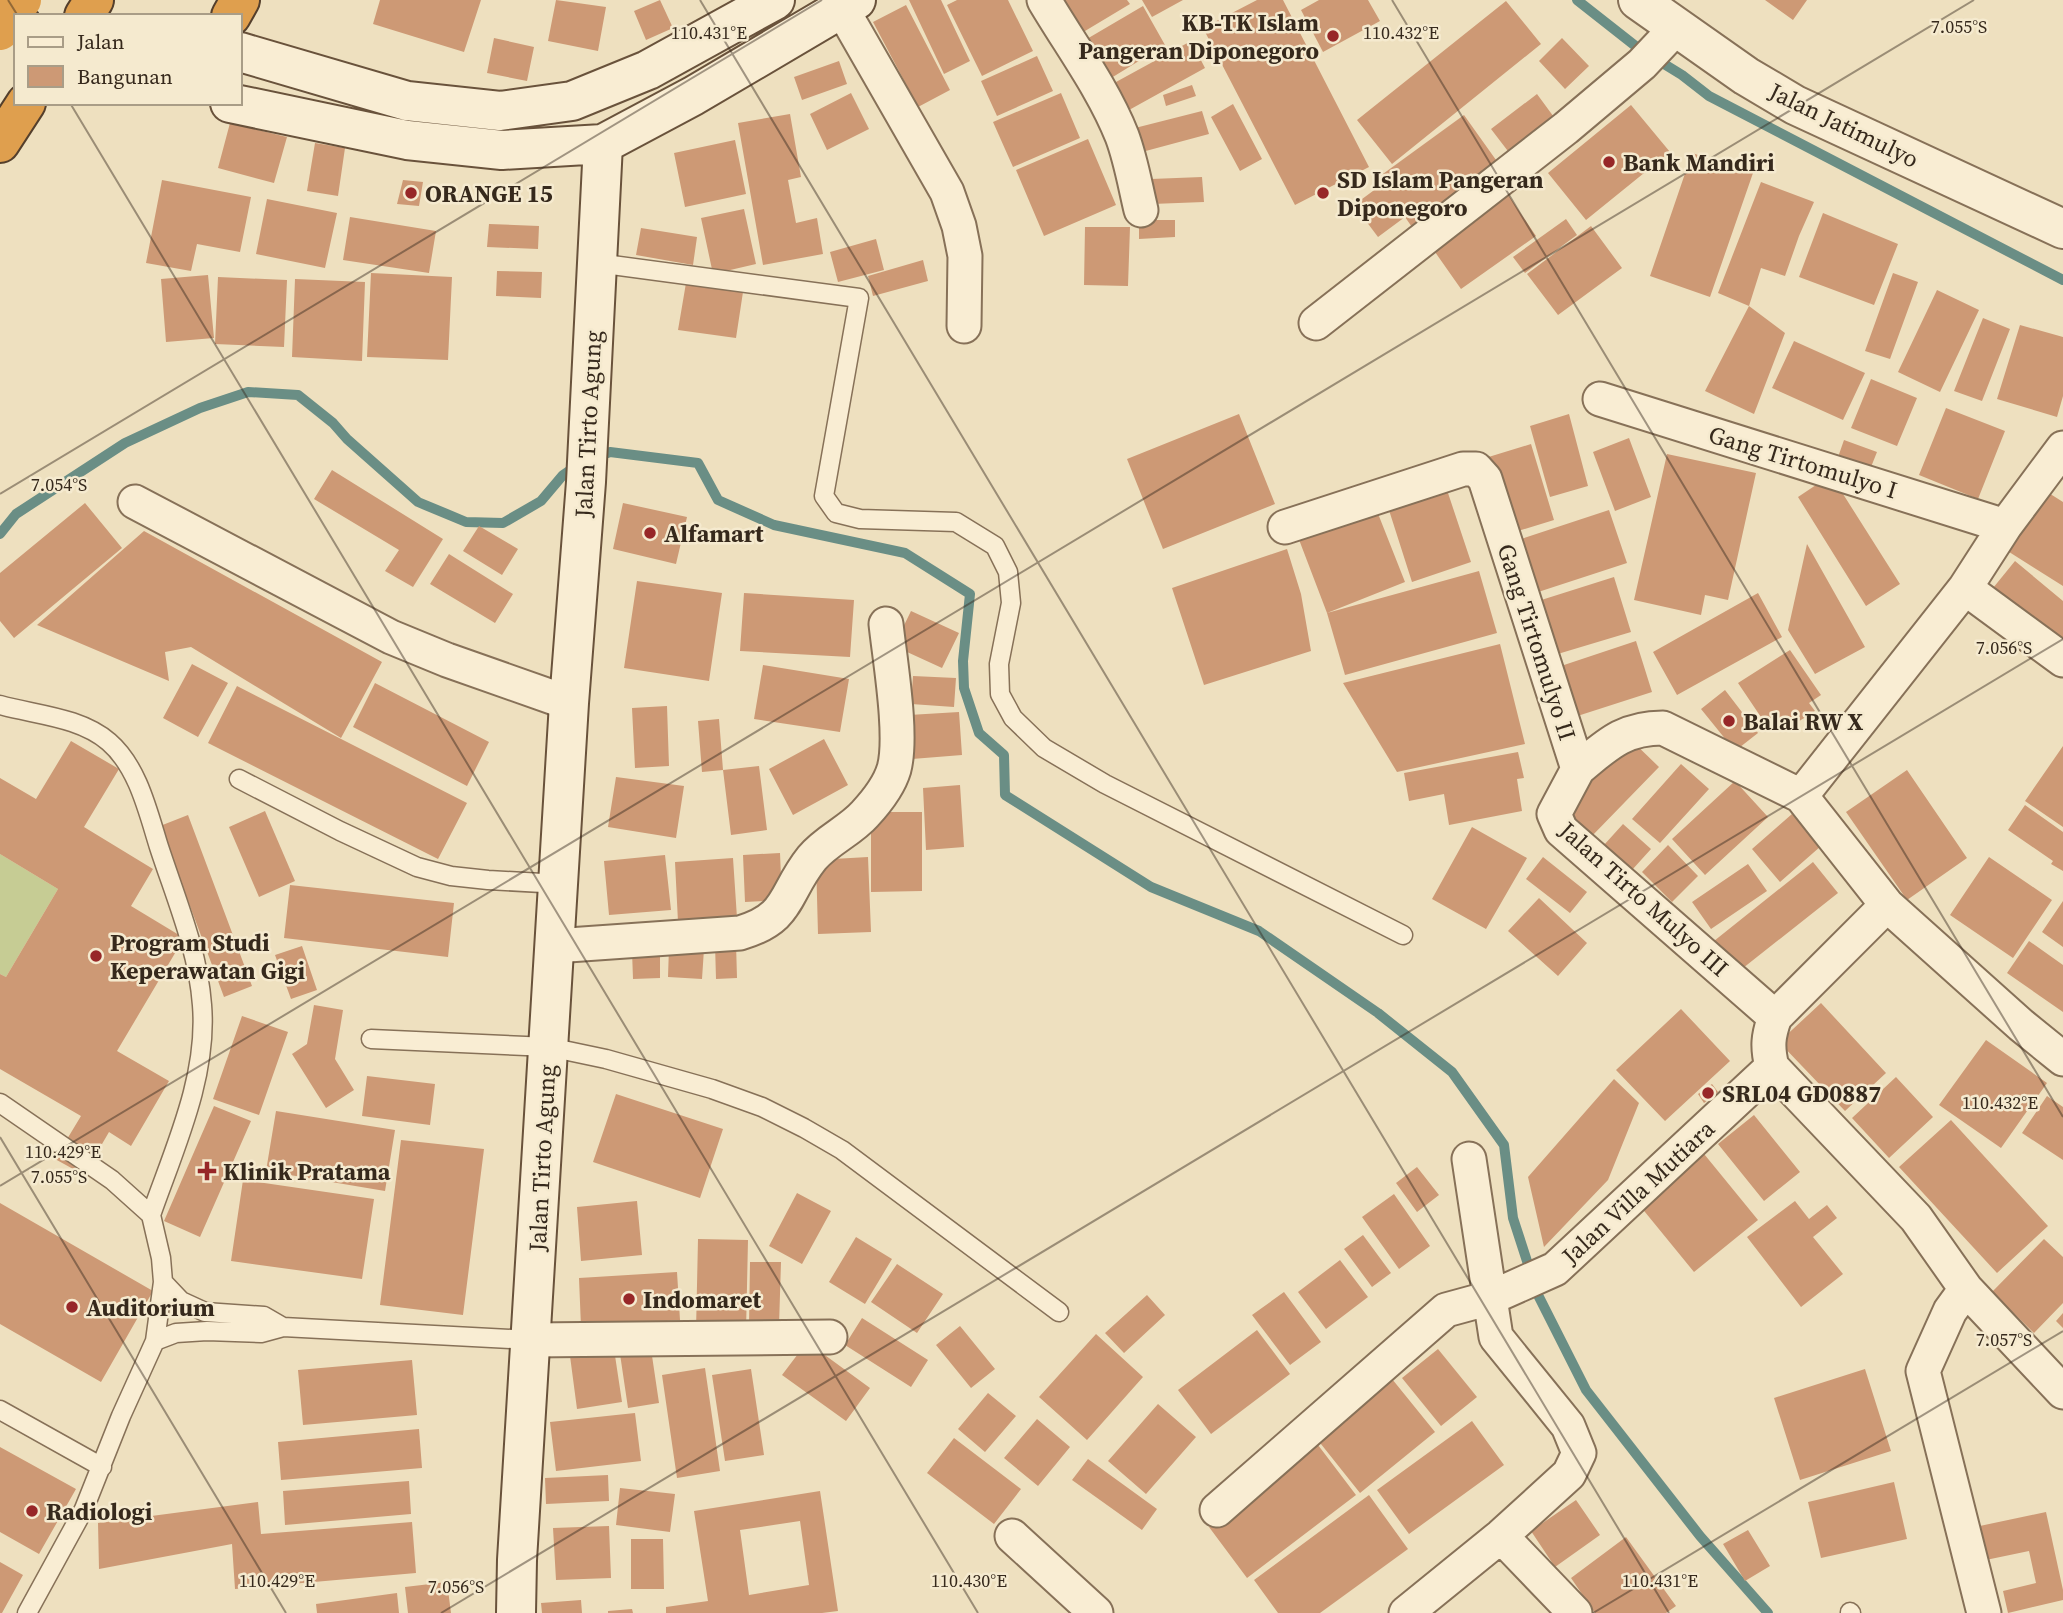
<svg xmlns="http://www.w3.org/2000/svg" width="2063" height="1613" font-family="'Source Serif 4',serif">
<rect width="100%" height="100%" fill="#eee0bf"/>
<!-- green -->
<path fill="#c6cc94" d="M0,854L58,889L6,977L0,974Z"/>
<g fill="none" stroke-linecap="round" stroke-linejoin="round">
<!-- stream -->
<path stroke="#6a8e85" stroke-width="10" d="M1577,0L1638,48L1682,75L1709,96L2063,280
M594,458L610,452L698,463L718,500L774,525L905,553L970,594L963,661L964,688L979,733L1004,755L1005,795L1151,887L1259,931L1378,1013L1452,1072L1504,1145L1513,1218L1538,1295L1586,1390L1700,1536L1768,1613
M0,534L16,514L125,443L200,408L248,392L298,395L333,423L347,439L418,502L466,522L503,523L541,501L563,475L579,464"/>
</g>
<!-- building -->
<path fill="#cd9975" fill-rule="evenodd" d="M380,0H481L464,52L373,24Z
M556,0L606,7L598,51L548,41Z
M660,0L673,28L646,40L634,11Z
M909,0H941L970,61L944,74Z
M957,0H1008L1033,51L982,76L947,5Z
M1053,0H1127L1130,4L1075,37Z
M1142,0H1183L1152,17Z
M1257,0H1283L1369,167L1295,205L1203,28Z
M1319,0H1368L1380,21L1323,52L1301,10Z
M1765,0H1807L1793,20Z
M1506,1L1541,44L1392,164L1357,120Z
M906,5L950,90L918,107L873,22Z
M1143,6L1165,45L1103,83L1080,43Z
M494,38L534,47L527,81L487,73Z
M1562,38L1589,66L1565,89L1539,61Z
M1191,41L1205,68L1120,115L1105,88Z
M1037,56L1053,91L997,116L981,81Z
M839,61L847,84L802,100L794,77Z
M1192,85L1196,96L1166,106L1163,95Z
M851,93L869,129L827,150L810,114Z
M1061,93L1080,138L1013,167L993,122Z
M1537,94L1559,124L1514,159L1491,129Z
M1233,104L1262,159L1240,171L1211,117Z
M1631,105L1670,152L1586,220L1548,173Z
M1202,111L1209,134L1142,152L1135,128Z
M790,114L801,177L788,180L796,223L817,218L823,254L763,265L738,123Z
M1464,115L1501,167L1414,230L1405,217L1378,237L1354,205L1381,185L1376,179Z
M230,123L287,137L274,183L218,168Z
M1088,139L1116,205L1044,236L1016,170Z
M735,140L746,194L685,207L674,153Z
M315,143L345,148L338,196L307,191Z
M1692,153L1753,173L1710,297L1650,276Z
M1202,177L1204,202L1152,204L1151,179Z
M162,180L251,197L240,252L197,244L191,271L146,263Z
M403,180L423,182L419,206L397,204Z
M1761,182L1814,202L1799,236L1785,276L1761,268L1749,306L1785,333L1754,414L1705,391L1749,306L1718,293Z
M1503,187L1536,236L1461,289L1428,242Z
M267,199L337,213L325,268L256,254Z
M744,209L756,264L713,274L701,218Z
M1823,213L1898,244L1874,305L1799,277Z
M350,217L436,231L429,273L343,260Z
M1566,219L1577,235L1525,273L1513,257Z
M1139,220H1175V237L1139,239Z
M489,224L539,226L538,249L487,247Z
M1591,226L1622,268L1558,315L1527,274Z
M1085,227H1130L1128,286L1084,285Z
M641,228L697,237L693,265L636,255Z
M876,239L884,270L838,282L830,252Z
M923,260L928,281L873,296L868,276Z
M497,271L542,272L541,298L496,296Z
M371,273L452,277L448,360L367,357Z
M1893,273L1918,282L1890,359L1865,351Z
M208,275L214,338L166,342L161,279Z
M218,277L287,280L284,347L215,344Z
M295,279L365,282L362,361L292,357Z
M686,283L743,292L736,338L678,330Z
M1937,290L1979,310L1940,392L1898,372Z
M1983,318L2010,329L1982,401L1954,391Z
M2020,325L2063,337V396L2057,417L1997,399Z
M1794,341L1865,373L1843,420L1772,388Z
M1871,379L1917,398L1897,446L1851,428Z
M1946,408L2005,431L1978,499L1919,475Z
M1239,414L1275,504L1163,549L1127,459Z
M1569,414L1588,486L1550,497L1530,426Z
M1629,438L1651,497L1615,511L1593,452Z
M1844,440L1877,452L1869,472L1837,460Z
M1531,444L1554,520L1505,535L1482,459Z
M1667,454L1756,473L1728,600L1705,595L1701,615L1634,600Z
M332,470L443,539L413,587L385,571L399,550L314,499Z
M1831,475L1900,584L1866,606L1798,497Z
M1446,487L1471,562L1412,582L1388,507Z
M2044,490L2063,502V586L2006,550Z
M85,503L122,548L14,638L0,621V573Z
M623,503L687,517L676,564L613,549Z
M1375,506L1405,582L1327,613L1479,571L1497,633L1345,675L1327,613L1298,537Z
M1609,510L1627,563L1529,595L1512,542Z
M479,526L518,549L502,575L463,551Z
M144,531L382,662L341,738L191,647L165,652L169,681L37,625Z
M1807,544L1865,647L1815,674L1788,630Z
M1287,549L1301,594L1311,651L1204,685L1172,588Z
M449,554L513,594L495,623L430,584Z
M2015,561L2063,601V646L1993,588Z
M1614,577L1631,632L1551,656L1535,602Z
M637,581L722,593L709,681L624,668Z
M744,593L854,600L850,657L740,651Z
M1758,593L1782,637L1677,695L1653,652Z
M911,611L959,633L942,668L894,646Z
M1636,641L1652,692L1565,720L1549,670Z
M1500,644L1525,744L1397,772L1343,683Z
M1790,650L1821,695L1809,703L1815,711L1790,727L1784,719L1769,729L1738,683Z
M192,664L228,683L198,737L163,718Z
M763,665L849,679L840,732L754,719Z
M913,676L956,678L954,707L911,704Z
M375,683L489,742L467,786L353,727Z
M237,686L467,803L438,859L208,743Z
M1725,690L1758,733L1735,751L1701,709Z
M667,706L669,766L635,768L632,708Z
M959,712L962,755L912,759L909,715Z
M719,719L723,770L702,772L698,721Z
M1628,737L1659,767L1590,838L1559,808Z
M824,739L848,785L793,815L769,769Z
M71,741L119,769L84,827L153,869L131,906L184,938L117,1051L169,1081L131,1146L109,1132L84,1175L55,1159L81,1116L0,1069V974L6,977L58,889L0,854V778L36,799Z
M2063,746V827L2025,801Z
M1518,752L1524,778L1517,779L1522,811L1449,825L1444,794L1409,801L1404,773Z
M1681,764L1709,789L1660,843L1632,819Z
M759,766L767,830L731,835L723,770Z
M1907,770L1967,858L1907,900L1846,812Z
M616,777L684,786L676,838L608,827Z
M1735,781L1768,817L1705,875L1672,839Z
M960,785L964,847L926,850L923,788Z
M2025,805L2063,832V871L2051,864L2053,861L2008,830Z
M265,811L295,881L259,897L229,827Z
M871,812H922V891L871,892Z
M1792,814L1821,846L1780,882L1752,849Z
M188,815L252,986L224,997L160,826Z
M1623,824L1651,849L1632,870L1604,845Z
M1472,827L1527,858L1486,929L1432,899Z
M1668,845L1698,876L1672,902L1642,872Z
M780,853L782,900L745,902L743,855Z
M665,855L671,910L609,915L604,861Z
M868,857L871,932L818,934L816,860Z
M1543,857L1587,892L1570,913L1526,879Z
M1989,857L2052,900L2013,958L1950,915Z
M733,858L737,918L678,922L675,862Z
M1813,862L1838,893L1738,972L1714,941Z
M1748,864L1767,891L1711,929L1692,902Z
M290,885L454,903L448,957L284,938Z
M1539,898L1587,943L1558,976L1508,931Z
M2063,901V947L2042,932Z
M2029,941L2063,965V1012L2007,973Z
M736,943L737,978L716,979L715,944Z
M302,946L317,990L291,999L275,955Z
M669,947L704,949L702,979L668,977Z
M632,951H660V978L633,979Z
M1821,1003L1886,1073L1845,1111L1779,1042Z
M314,1005L343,1010L335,1059L354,1090L326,1108L292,1054L307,1044Z
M1681,1009L1730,1061L1665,1121L1616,1070Z
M242,1016L288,1032L259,1115L213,1099Z
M1986,1040L2047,1083L2001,1148L1939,1105Z
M367,1076L435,1084L430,1125L362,1116Z
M1896,1077L1933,1117L1889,1158L1852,1118Z
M1614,1079L1639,1103L1608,1180L1544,1247L1528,1177Z
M1712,1084L1718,1092L1704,1103L1698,1094Z
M616,1094L723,1129L700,1198L593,1162Z
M2047,1096L2063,1107V1160L2022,1133Z
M214,1106L251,1121L200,1237L164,1221Z
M276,1111L395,1130L385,1191L266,1171Z
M1754,1115L1800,1172L1764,1201L1718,1144Z
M1951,1120L2048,1226L1997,1273L1899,1167Z
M401,1140L484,1149L463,1315L380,1305Z
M1700,1149L1758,1220L1694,1272L1636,1201Z
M1417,1167L1439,1195L1417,1212L1396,1183Z
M243,1180L374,1199L362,1279L231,1261Z
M797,1193L831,1211L802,1264L769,1246Z
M1394,1194L1430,1246L1399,1269L1362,1217Z
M637,1201L642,1255L581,1261L577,1207Z
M1795,1201L1809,1219L1827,1205L1837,1218L1813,1237L1843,1274L1801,1307L1747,1237Z
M0,1203L153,1291L101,1382L0,1324Z
M1363,1235L1391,1273L1372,1287L1344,1249Z
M856,1237L892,1259L865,1304L829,1282Z
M698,1239L748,1240L746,1332L696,1331Z
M2044,1239L2063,1257V1303L2034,1333L1992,1292Z
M1340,1260L1368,1297L1326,1329L1298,1292Z
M750,1262H781L779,1326H749Z
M897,1264L943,1294L917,1333L871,1302Z
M677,1272L680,1320L581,1327L579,1278Z
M1284,1292L1321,1342L1290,1365L1252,1315Z
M1147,1295L1165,1315L1124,1353L1105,1333Z
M2063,1313V1328L2056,1321Z
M862,1318L928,1360L911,1387L845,1345Z
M960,1326L995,1369L971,1388L936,1345Z
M1257,1330L1290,1374L1211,1434L1178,1390Z
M1096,1334L1143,1377L1087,1440L1039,1397Z
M807,1342L870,1388L846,1421L782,1375Z
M614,1349L622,1402L577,1409L570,1356Z
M651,1349L659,1403L628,1408L620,1354Z
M1438,1349L1477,1397L1441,1426L1402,1378Z
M412,1360L417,1415L303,1425L298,1370Z
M705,1368L720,1471L677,1478L662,1375Z
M751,1369L764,1455L725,1461L712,1375Z
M1865,1369L1891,1451L1800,1480L1774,1398Z
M1388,1374L1435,1432L1360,1493L1313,1434Z
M988,1393L1016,1416L985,1452L958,1429Z
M1158,1404L1196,1437L1146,1494L1108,1461Z
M635,1413L641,1461L556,1471L550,1422Z
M1037,1419L1070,1447L1038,1486L1004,1458Z
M1472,1421L1504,1465L1409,1534L1377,1490Z
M419,1429L422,1468L281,1480L278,1442Z
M954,1438L1021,1489L994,1524L927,1473Z
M1318,1445L1356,1495L1247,1578L1209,1527Z
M0,1447L76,1489L39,1554L0,1532Z
M1088,1459L1157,1509L1142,1530L1072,1480Z
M608,1475L609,1501L546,1504L545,1478Z
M409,1481L411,1514L285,1525L283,1491Z
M1894,1482L1907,1539L1821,1558L1808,1502Z
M620,1488L675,1494L670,1532L616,1525Z
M820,1491L838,1611L822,1613H666V1607L708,1601L694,1511ZM800,1521L809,1585L749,1595L740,1530Z
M1369,1495L1408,1549L1320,1613H1278L1254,1580Z
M1576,1500L1600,1535L1555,1567L1531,1531Z
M258,1502L261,1534L412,1522L416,1573L235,1589L232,1544L99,1569L98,1523Z
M2046,1512L2063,1590V1600L2008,1613L2003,1591L2036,1583L2029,1551L1981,1561L1975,1527Z
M609,1526L611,1578L556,1580L553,1528Z
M1748,1530L1770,1566L1745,1581L1723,1544Z
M1626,1537L1676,1606L1666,1613H1595L1571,1578Z
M631,1539H663L664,1589H631Z
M0,1562L23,1575L2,1613H0Z
M447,1582L451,1613H408L405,1587Z
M397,1593L399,1613H317L316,1604Z
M581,1600L582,1613H542L541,1603Z
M632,1609L633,1613H608V1611Z"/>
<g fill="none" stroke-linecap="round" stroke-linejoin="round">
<!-- service casing -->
<g stroke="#877158" stroke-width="21">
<path id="service" d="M597,263L859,298L824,496L836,513L860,519L956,522L995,546L1008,572L1011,603L999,664L1000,694L1013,718L1044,748L1105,784L1403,935
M0,705C36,715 80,717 109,742C138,767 148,812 159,847C176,899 198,950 202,1005C208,1077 174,1149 151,1215
M239,779L340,831L417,867L451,876L488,880L560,884
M371,1039L549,1047L606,1059L712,1089L762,1107L804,1128L842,1150L1059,1312
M0,1103L112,1180L151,1215L161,1258L163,1282L155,1341L121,1416L84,1509L27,1613
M163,1282L181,1301L205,1312L264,1316L283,1327
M155,1341L176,1333L207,1331L261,1333L283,1327L531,1340
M0,1410L102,1467
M1850,1612L1851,1613"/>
</g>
<!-- minor casing -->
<g stroke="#877158" stroke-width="37">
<path id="minor" d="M1044,0C1070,44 1103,88 1122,136C1131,160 1135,185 1141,210
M842,9L947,192L959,226L965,256L964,326
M1316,323L1566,128L1642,64L1676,28
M1600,399L2005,526
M2063,448L2005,526L1965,588L1801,796L1887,905L1775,1017C1768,1036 1767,1047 1772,1067L1916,1218L1966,1289L2063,1392
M135,502L391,637L447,660L569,703
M1285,527L1463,469H1476L1485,479L1578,769C1607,745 1623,728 1663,728L1801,796
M1965,588L2063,660
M1578,769L1554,814L1561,830L1775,1017
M1887,905L2021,1025L2063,1059
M554,946L740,933C791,918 783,894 812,858C827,840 850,831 865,814C877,801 889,786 894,769C903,736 890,661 886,624
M1966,1289L1950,1311L1923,1371L1984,1613
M531,1340L830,1337
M1217,1510L1446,1310L1490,1298L1469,1159
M1012,1536L1096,1613
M1501,1536L1575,1613
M1406,1613L1501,1536L1569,1474L1579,1453L1568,1426L1496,1337L1490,1298L1555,1269L1772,1067"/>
</g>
<!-- tertiary casing -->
<g stroke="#877158" stroke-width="42">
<path id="tertiary" d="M1638,0L1746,76L1795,105L2063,229"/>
</g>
<!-- secondary casing -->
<g stroke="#69523b" stroke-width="42">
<path id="secondary" d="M240,52L407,101L500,111L572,101L648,70L775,0
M230,103L407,140L502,150L603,144L693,96L856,0
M516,1613L517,1560L569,703L586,482L603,144"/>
</g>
<!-- motorway casing -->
<g stroke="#543f2c" stroke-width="42">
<path id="motorway" d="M84,16L94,0
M231,16L240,0
M0,143L26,103"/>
</g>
<!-- service -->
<use href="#service" stroke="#f9edd3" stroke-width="18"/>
<!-- minor -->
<use href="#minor" stroke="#f9edd3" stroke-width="33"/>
<!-- tertiary -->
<use href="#tertiary" stroke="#f9edd3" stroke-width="38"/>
<!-- secondary -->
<use href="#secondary" stroke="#f9edd3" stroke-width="38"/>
<!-- motorway -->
<use href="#motorway" stroke="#df9f4e" stroke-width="38"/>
<!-- motorway-bridge casing -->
<g stroke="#543f2c" stroke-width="42" stroke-linecap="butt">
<path id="motorway-bridge" d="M0,31L22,0"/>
</g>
<!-- motorway-bridge -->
<use href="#motorway-bridge" stroke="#df9f4e" stroke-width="38"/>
</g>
<!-- ticks -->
<path fill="none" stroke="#36291c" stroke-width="2" stroke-opacity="0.45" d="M8,0L18,16M700,0L1669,1613M1392,0L2063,1117M70,103L978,1613M0,494L822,0M0,1137L286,1613M0,1186L1974,0M441,1613L2063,639M1593,1613L2063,1331"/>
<!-- markers -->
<g fill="#972728" stroke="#f5eacf" stroke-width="2.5">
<circle cx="1333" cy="36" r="7"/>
<circle cx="1609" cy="162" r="7"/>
<circle cx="411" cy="193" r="7"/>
<circle cx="1323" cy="193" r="7"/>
<circle cx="650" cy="533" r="7"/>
<circle cx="1729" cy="721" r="7"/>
<circle cx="96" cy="956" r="7"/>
<circle cx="1708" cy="1093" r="7"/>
<path d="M203.5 1160.5h7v7h7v7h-7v7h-7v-7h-7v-7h7z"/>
<circle cx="629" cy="1299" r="7"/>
<circle cx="72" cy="1307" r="7"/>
<circle cx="32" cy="1511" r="7"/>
</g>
<g text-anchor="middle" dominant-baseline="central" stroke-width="5" stroke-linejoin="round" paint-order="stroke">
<!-- poi labels -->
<g font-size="24" font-weight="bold" fill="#36291c" stroke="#f5eacf" text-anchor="start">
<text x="1319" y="22" text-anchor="end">KB-TK Islam<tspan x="1319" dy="28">Pangeran Diponegoro</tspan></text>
<text x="1623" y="162">Bank Mandiri</text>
<text x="1337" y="179">SD Islam Pangeran<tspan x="1337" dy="28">Diponegoro</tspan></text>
<text x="425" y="193">ORANGE 15</text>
<text x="664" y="533">Alfamart</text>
<text x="1743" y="721">Balai RW X</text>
<text x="110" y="942">Program Studi<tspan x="110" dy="28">Keperawatan Gigi</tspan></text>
<text x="1722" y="1093">SRL04 GD0887</text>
<text x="223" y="1171">Klinik Pratama</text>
<text x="643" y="1299">Indomaret</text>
<text x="86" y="1307">Auditorium</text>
<text x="46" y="1511">Radiologi</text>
</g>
<!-- street labels -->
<g font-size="24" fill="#36291c" stroke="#f5eacf">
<text transform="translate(1844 125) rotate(26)">Jalan Jatimulyo</text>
<text transform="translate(588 424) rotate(-87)">Jalan Tirto Agung</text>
<text transform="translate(1803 462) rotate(17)">Gang Tirtomulyo I</text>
<text transform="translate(1537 642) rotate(72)">Gang Tirtomulyo II</text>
<text transform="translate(1644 899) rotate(42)">Jalan Tirto Mulyo III</text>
<text transform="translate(542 1158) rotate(-87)">Jalan Tirto Agung</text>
<text transform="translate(1638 1192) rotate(-43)">Jalan Villa Mutiara</text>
</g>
</g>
<g font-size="18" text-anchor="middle" fill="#36291c" stroke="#f5eacf" stroke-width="5" stroke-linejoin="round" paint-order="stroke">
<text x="1959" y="33">7.055°S</text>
<text x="709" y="39">110.431°E</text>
<text x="1401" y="39">110.432°E</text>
<text x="59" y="491">7.054°S</text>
<text x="2004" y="654">7.056°S</text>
<text x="2000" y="1109">110.432°E</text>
<text x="63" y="1158">110.429°E</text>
<text x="59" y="1183">7.055°S</text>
<text x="2004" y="1346">7.057°S</text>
<text x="277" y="1587">110.429°E</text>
<text x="969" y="1587">110.430°E</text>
<text x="1660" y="1587">110.431°E</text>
<text x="456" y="1593">7.056°S</text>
</g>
<!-- legend -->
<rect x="14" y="14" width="228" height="91" fill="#f5eacf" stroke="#a99d87" stroke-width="2"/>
<rect x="28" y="37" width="35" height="10" fill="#f9edd3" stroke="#a99d87" stroke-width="2"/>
<text x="77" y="49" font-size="21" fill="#36291c">Jalan</text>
<rect x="28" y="66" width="35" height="21" fill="#cd9975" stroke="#a99d87" stroke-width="2"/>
<text x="77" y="84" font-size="21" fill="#36291c">Bangunan</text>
</svg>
